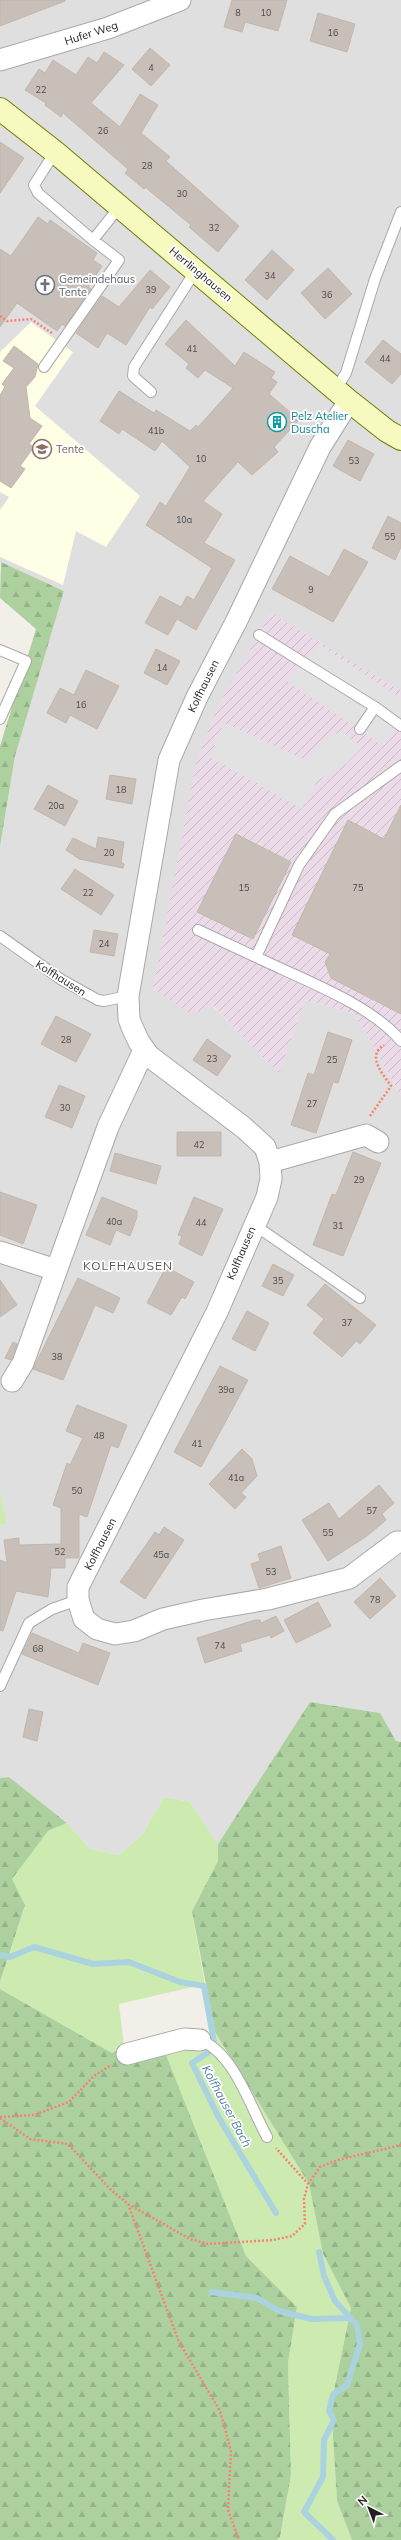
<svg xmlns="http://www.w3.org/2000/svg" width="401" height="2540" font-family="Mulish,sans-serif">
<defs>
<pattern id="industrial-furrows" width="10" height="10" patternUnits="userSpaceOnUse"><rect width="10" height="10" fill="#ebdbe8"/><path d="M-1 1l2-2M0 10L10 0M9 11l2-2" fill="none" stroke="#c9bcc7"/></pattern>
<pattern id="forest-firs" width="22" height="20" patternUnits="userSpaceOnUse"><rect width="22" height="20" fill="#add19e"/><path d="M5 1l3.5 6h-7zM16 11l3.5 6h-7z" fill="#95b388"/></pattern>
</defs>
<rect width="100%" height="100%" fill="#f2efe9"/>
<!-- residential -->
<path fill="#e0dfdf" d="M0,0H401V691L270,614L212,1006L279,1072L305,1000L355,1014L401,1096V1742L396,1741L379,1713L310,1702L218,1844L190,1802L164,1797L142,1835L119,1855L90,1849L67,1823L9,1777L0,1778V1525L6,1524L0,1491V847L15,756L64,591L1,562L0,564Z"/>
<!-- industrial -->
<path fill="url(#industrial-furrows)" d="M271,613L401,691V1096L355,1014L305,1000L279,1073L213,1006L192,1014L153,989L196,763L217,708Z"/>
<!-- education -->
<path fill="#ffffe5" d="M31,322L73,352L35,406L140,496L106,547L76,531L63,585L0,557V510L9,497L0,492V352Z"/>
<!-- grass -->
<path fill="#cdebb0" d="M0,1491L7,1524L0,1525Z
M164,1797L190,1802L218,1844V1861L192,1911L205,1984L119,2004L124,2046L112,2053L0,1989V1982L25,1905L11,1879L48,1831L67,1823L90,1849L119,1855L142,1835Z
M215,2032L309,2184L323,2254L351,2308L331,2405L337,2501L352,2540H277L280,2537L291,2475L288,2363L297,2307L246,2256L164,2050L199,2036Z"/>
<!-- forest -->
<path fill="url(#forest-firs)" d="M1,562L64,591L15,756L0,847V746L36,629L0,598Z
M310,1702L380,1713L396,1741L401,1742V2540H352L337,2501L331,2405L351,2308L323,2254L309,2184L215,2032L192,1911L218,1861V1844Z
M9,1777L67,1823L48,1831L12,1879L25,1905L0,1982V1778Z
M0,1989L112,2053L124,2046L164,2050L246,2256L297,2307L288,2363L291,2475L280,2537L277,2540H0Z"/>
<!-- parking -->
<path fill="#e2e2e2" d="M321,646L401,698V729L392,731L383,746L286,680Z
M224,723L306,760L323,739L343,731L362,748L346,764L318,780L302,809L210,757Z"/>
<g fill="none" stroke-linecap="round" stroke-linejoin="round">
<!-- stream -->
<path stroke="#aad3df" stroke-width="6" d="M0,1955L10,1957L34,1947L93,1964L129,1962L180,1982L204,1986L215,2048L192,2063L219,2118L276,2213
M319,2252L324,2276L335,2301L357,2325L360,2344L347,2385L333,2395L329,2411L334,2420L324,2440L323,2477L304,2512L333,2540
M211,2292L257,2298L279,2311L312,2319L351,2318"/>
</g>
<!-- building -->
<path fill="#c7bfb8" stroke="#c4b6ab" d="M0,0H65V1L0,26Z
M232,0H287L278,31L245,22L242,32L224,27Z
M318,13L355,24L347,52L310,41Z
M150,48L170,65L151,86L132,69Z
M104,52L124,65L91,103L120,127L140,94L158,105L141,133L170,157L166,161L239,226L218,252L189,227L191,225L145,187L144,189L125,173L128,169L63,113L61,117L45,105L46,103L25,90L39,69L45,73L53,60L76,75L88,57L97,63Z
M0,142L24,158L0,193Z
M38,217L48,224L50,220L97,253L93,260L102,266L88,287L91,289L65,326L62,324L57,331L17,303L0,327V249L11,256Z
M272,250L294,270L267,300L245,280Z
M328,268L352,294L325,319L301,293Z
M150,270L170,287L152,309L150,307L126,345L107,333L98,348L76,333L102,296L119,307Z
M186,320L235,366L244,352L275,372L271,378L277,382L269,394L299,420L274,447L278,452L252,475L238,462L203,501L222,514L204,543L235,560L196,630L177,619L168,635L145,623L160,596L181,607L187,596L194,600L212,568L146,525L160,502L166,506L190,467L162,441L155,451L122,429L119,434L100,421L119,391L154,413L156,410L190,431L196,425L198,427L233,388L205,370L198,378L186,368L189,364L165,344Z
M383,340L401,354V374L392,384L365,362Z
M14,346L38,364L35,377L26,387L30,418L42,426L29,444L34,447L20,466L25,469L11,488L0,481V395L5,387L2,384L14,368L3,361Z
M348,440L374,454L360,481L333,466Z
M388,516L401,523V547L395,560L372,548Z
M344,549L368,562L333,622L272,589L290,556L329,577Z
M156,649L180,661L167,685L144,673Z
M86,670L119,686L97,729L70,715L66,723L47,713L60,688L74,695Z
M110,775L136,779L132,804L106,799Z
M48,785L78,801L65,826L34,809Z
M401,805V1014L331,978L325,962L330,954L292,935L348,820L384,839Z
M236,834L291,862L253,939L197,912Z
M98,837L124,842L121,862L124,864L123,868L79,859L66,850L73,838L96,849Z
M75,869L114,895L101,915L61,889Z
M94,930L118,934L114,956L90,952Z
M56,1016L91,1034L76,1062L41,1044Z
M328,1032L352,1040L338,1083L333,1082L316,1133L291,1125L308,1073L314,1075Z
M207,1039L231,1056L217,1076L193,1060Z
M59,1085L85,1096L72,1128L45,1117Z
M177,1132H221V1156H177Z
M353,1152L381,1163L343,1256L313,1245L332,1194L336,1195Z
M115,1153L161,1166L156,1184L110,1171Z
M0,1192L37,1205L23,1244L0,1235Z
M102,1197L137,1211V1217L130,1236L116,1230L110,1245L86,1235Z
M194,1197L223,1209L202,1256L179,1244L182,1236L178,1235Z
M273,1264L294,1275L283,1296L262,1286Z
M166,1267L194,1282L185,1299L182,1297L171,1315L147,1303Z
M78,1278L120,1298L113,1313L95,1305L63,1380L33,1369Z
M0,1280L17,1305L0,1317Z
M325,1284L376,1325L360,1344L356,1341L342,1357L313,1333L324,1319L307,1305Z
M247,1311L269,1323L255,1351L232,1339Z
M13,1342L17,1344L11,1360L5,1358Z
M220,1366L248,1380L201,1467L174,1452Z
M77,1405L127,1425L118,1448L111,1445L87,1517L79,1514V1558H65V1568H51L48,1597L16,1591L3,1631L0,1630V1560L7,1563L4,1540L19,1538V1545L61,1544V1508L53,1505L67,1463L70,1465L83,1438L66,1431Z
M242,1449L252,1459L257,1476L241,1493L246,1497L235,1509L209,1484Z
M379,1485L394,1503L382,1514L386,1520L367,1536L328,1561L302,1520L329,1503L339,1519Z
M164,1527L184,1540L145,1599L120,1582L155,1532L159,1535Z
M281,1546L291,1578L259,1588L251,1564L260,1561L258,1554Z
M380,1578L396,1596L370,1619L354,1602Z
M318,1602L331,1626L296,1643L284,1620Z
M276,1616L284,1631L271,1638L270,1635L240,1644L242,1651L205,1663L197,1638L255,1620H260L261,1623Z
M32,1633L79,1653L83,1643L110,1653L98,1685L22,1654Z
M29,1709L43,1712L37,1741L23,1737Z"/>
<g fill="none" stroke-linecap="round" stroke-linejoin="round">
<!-- lane casing -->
<g stroke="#a9a9a9" stroke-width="12">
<path id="lane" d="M55,152L34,185L38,193L93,240L120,206
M44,367L119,260L93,240
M336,389L346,373L375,279L401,212
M151,392L133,376L134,367L196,270
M259,635L375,707L401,726
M0,650L26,661L0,719
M360,729L375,707
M401,766L335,814L299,865L256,957C299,978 371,1004 401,1041
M198,930L256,957
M0,936L62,980L98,1000L104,1001L128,996
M253,1224L360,1298
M0,1686L29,1623L52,1609L78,1600
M200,2040C234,2053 250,2106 267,2137"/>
</g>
<!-- street casing -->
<g stroke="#a9a9a9" stroke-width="23">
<path id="street" d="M0,60L108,28L180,0
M349,401L320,447L237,620L197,697L169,760L128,996L129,1019L132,1027L139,1042L149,1056L243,1127L265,1147L270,1162L271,1179L267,1197L217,1312L78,1587V1600L84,1619L97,1629L115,1634L134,1631L163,1619L203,1610L268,1599L349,1578L397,1542H401
M270,1162L366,1135L378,1142
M0,1252L56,1270
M12,1381L23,1363L108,1127L144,1050
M127,2054L184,2039L200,2040"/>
</g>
<!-- secondary casing -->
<g stroke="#707d05" stroke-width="24">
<path id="secondary" d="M0,109L55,152L349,401L387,431L401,439"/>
</g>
<!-- path -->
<path stroke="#fa8072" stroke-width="2.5" stroke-dasharray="2 2" stroke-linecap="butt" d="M0,316L7,321L31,319L52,333
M370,1116L391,1086C383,1074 366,1056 384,1045
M0,2117L34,2115L69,2102L94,2076L111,2065
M0,2118L30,2139L68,2144L110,2189L128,2204L179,2342L220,2411L231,2451L228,2510L239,2540
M308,2184L320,2167L338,2160L401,2145
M128,2204L190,2239L208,2244L273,2240L292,2236L305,2224L304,2199L308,2184L276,2148"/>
<!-- lane -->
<use href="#lane" stroke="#fff" stroke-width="10"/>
<!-- street -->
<use href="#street" stroke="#fff" stroke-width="21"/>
<!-- secondary -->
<use href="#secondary" stroke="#f7fabf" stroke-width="22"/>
</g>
<!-- icons -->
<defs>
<g id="church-ring" transform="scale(1)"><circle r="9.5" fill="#fff" stroke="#6b7280" stroke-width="1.5"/><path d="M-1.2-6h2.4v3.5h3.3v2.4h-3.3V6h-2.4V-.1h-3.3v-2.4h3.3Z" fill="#6b7280"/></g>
<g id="building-ring" transform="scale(1)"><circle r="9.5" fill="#fff" stroke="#0f9aa8" stroke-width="1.5"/><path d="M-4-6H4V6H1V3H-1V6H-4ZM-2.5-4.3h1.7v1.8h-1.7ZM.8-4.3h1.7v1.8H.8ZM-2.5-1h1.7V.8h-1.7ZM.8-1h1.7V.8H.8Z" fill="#0f9aa8"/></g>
<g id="school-ring" transform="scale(1)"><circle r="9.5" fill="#fff" stroke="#8d6e63" stroke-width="1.5"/><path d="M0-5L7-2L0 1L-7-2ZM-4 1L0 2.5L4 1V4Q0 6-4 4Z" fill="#8d6e63"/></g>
</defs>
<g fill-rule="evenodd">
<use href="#church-ring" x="45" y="285"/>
<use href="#building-ring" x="277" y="422"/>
<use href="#school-ring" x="42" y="449"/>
</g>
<g text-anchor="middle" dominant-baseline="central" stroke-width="3.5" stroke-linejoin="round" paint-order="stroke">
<!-- number labels -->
<g font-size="9" fill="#4b4948">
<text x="238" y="12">8</text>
<text x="266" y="12">10</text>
<text x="333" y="32">16</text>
<text x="151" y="67">4</text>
<text x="41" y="89">22</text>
<text x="103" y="130">26</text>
<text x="147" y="165">28</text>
<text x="182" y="193">30</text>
<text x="214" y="227">32</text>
<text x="270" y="275">34</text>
<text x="151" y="289">39</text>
<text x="327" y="294">36</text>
<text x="192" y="348">41</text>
<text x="385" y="358">44</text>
<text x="156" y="430">41b</text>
<text x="201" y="458">10</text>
<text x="354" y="460">53</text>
<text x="184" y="519">10a</text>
<text x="390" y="536">55</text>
<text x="311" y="589">9</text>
<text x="162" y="667">14</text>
<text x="81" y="704">16</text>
<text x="121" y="789">18</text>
<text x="56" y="805">20a</text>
<text x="109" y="852">20</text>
<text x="244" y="887">15</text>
<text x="358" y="887">75</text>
<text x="88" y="892">22</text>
<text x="104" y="943">24</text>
<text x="66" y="1039">28</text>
<text x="212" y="1058">23</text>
<text x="332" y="1059">25</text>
<text x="312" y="1103">27</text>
<text x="65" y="1107">30</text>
<text x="199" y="1144">42</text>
<text x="359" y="1179">29</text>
<text x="114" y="1221">40a</text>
<text x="201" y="1222">44</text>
<text x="338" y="1225">31</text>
<text x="278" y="1280">35</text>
<text x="347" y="1322">37</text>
<text x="57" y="1356">38</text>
<text x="226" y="1389">39a</text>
<text x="99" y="1435">48</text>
<text x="197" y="1443">41</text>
<text x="236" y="1477">41a</text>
<text x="77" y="1490">50</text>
<text x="372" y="1510">57</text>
<text x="328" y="1532">55</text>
<text x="60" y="1551">52</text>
<text x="161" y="1554">45a</text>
<text x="271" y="1571">53</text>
<text x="375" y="1599">78</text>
<text x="220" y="1645">74</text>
<text x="38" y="1648">68</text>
</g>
<!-- street labels -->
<g font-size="11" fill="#222" stroke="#fff">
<text transform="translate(91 33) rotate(-18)">Hufer Weg</text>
<text transform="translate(201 274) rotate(40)">Herrlinghausen</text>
<text transform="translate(203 686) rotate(-64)">Kolfhausen</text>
<text transform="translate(61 978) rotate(32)">Kolfhausen</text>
<text transform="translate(241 1253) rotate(-67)">Kolfhausen</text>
<text transform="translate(100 1544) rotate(-63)">Kolfhausen</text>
</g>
<!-- worship labels -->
<g font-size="11" fill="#5b616d" stroke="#fff" text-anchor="start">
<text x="59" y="279">Gemeindehaus<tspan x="59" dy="13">Tente</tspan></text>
</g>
<!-- culture labels -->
<g font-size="11" fill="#0d838f" stroke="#fff" text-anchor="start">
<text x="291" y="416">Pelz Atelier<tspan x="291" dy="13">Duscha</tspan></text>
</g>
<!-- education labels -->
<g font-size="11" fill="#785e54" stroke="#fff" text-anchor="start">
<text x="56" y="449">Tente</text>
</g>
<!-- neighbourhood labels -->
<g font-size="12" letter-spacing="1" fill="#555" stroke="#fff">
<text x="128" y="1265">KOLFHAUSEN</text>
</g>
<!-- water labels -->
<g font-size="12" font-style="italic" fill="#4a7aab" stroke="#fff">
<text transform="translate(227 2106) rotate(62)">Kolfhauser Bach</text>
</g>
</g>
<!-- north arrow -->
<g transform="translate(369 2508) rotate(318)" stroke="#ffffff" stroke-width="3" paint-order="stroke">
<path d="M0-3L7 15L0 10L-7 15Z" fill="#222222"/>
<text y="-6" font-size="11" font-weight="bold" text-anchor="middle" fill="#222222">N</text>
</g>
</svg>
